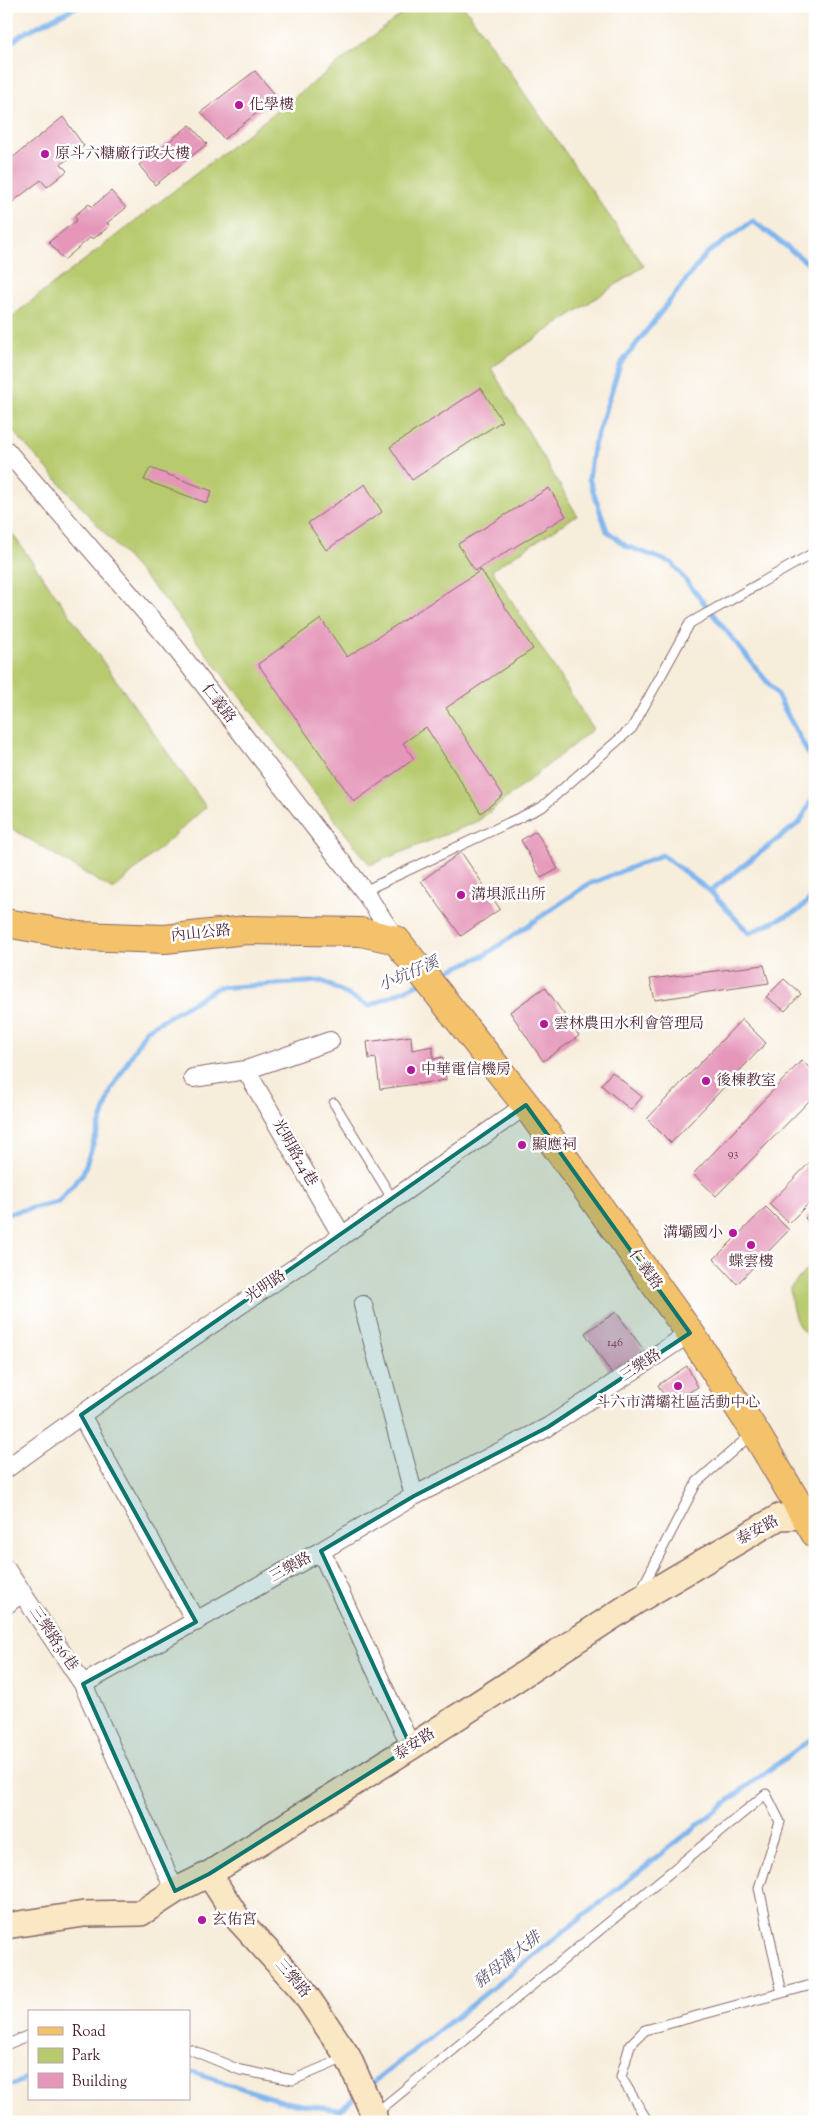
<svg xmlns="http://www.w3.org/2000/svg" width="821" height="2128" font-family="'Sorts Mill Goudy','Noto Serif TC',serif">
<rect width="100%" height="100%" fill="#fff"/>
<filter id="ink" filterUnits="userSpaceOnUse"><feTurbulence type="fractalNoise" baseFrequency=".02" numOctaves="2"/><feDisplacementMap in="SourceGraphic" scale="10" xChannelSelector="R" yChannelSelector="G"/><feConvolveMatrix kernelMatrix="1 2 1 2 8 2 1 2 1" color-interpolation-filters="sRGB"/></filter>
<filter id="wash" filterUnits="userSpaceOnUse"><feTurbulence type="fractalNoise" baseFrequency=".0096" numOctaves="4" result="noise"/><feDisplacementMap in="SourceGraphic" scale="20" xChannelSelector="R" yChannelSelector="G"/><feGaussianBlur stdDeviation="1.12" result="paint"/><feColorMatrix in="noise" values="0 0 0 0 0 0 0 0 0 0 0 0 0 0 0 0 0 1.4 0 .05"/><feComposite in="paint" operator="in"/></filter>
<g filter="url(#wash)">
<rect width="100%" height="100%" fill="#f7eddb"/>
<!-- green -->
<path fill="#b7cb6e" stroke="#80754c" d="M412,6H464L644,266L491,368L577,515L492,570L593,729L478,821L370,865L165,600L6,423V321Z
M6,525L206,807L113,890L6,825Z
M815,1260V1340C794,1330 792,1309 790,1288Z"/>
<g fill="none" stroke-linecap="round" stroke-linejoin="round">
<!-- stream -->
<path stroke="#7fb5ee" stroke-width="5" d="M6,47L22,34L78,6
M710,891L800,822L815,794L810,757L776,693L672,563L626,546L607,531L589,479L593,448L620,365L706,254L753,221L809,264L815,263
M435,977L485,955L587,885L662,855L710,891L749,933L799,910L815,894
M6,1214L58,1202L83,1173L112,1089L146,1030L217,988L322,981L369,1006L420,983
M189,2071L278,2100L339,2110L357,2096
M369,2086L742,1790L815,1736
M6,2087L29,2078"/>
</g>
<g id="blocks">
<!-- building -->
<path fill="#e596b9" d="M255,71L277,97L224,139L201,112Z
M63,117L84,146L61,164L67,171L47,187L41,180L6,207V163Z
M190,125L207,144L155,185L139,165Z
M111,191L126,208L107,223L110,226L93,239L91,237L64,260L49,242L77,220L74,216L89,204L92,207Z
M481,388L502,421L412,480L390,447Z
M150,468L212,491L207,503L144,480Z
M365,484L382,512L326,550L308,523Z
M549,488L566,516L475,571L458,544Z
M481,570L533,649L446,708L503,795L481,813L426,727L403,743L414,759L354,802L258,664L321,619L347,657Z
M536,831L558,869L541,878L521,840Z
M461,852L500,909L461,936L421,881Z
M764,965L769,983L655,1000L650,979Z
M784,979L801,994L785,1011L766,997Z
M545,987L579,1036L543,1061L510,1012Z
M742,1019L766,1043L671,1143L647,1119Z
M411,1036L412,1050L433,1046V1059L443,1057L446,1080L380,1089L376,1058L369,1059L367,1042Z
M802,1060L815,1074V1095L716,1196L693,1174Z
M612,1072L642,1097L631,1110L601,1085Z
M815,1157V1197L789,1223L769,1204Z
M766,1207L789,1230L737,1284L714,1259Z
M815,1208V1229L805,1218Z
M616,1312L646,1353L613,1376L585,1333Z
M687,1366L698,1387L669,1404L658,1385Z"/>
</g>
</g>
<g filter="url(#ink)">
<use href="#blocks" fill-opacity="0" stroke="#876769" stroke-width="1"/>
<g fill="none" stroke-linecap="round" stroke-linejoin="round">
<!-- lane casing -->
<g stroke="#876769" stroke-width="11">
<path id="lane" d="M364,891L542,807L632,728L690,623L815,552
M334,1103L393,1200
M641,1590L697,1482L753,1433
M6,2045L29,2035
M189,2049L240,2070L293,2080L347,2057
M376,2113L766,1794L780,1822L759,1888L782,1993
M648,2122L621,2077L630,2045L645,2030L815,1984"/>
</g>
<!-- street casing -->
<g stroke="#876769" stroke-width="20">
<path id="street" d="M6,450L171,642L364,891L396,940
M246,1070L330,1041
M193,1078L246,1070L342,1236
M363,1305L414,1496
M81,1415L196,1622
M6,1469L137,1375L342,1236L526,1105
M321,1551L411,1747
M6,1569L83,1684
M6,1605L22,1592
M175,1891L83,1684L321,1551L414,1496L548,1427L690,1333"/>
</g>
<!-- secondary casing -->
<g stroke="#876769" stroke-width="28">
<path id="secondary" d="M209,1874L238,1919L301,1988L348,2057L374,2115V2122
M6,1926L84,1914L141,1913L175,1891L209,1874L411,1747L635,1602L779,1517L806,1516L815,1512"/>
</g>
<!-- primary casing -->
<g stroke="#876769" stroke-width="30">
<path id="primary" d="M6,923L80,936L165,939L246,930L361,932L396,940L526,1105L690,1333L755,1432L815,1533"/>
</g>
<!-- lane -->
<use href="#lane" stroke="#fff" stroke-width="9"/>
<!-- street -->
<use href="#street" stroke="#fff" stroke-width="18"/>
<!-- secondary -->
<use href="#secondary" stroke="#fae7c3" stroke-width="25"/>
<!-- primary -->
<use href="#primary" stroke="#f3c26a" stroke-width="28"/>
</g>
</g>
<!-- marked area -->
<path fill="#0f766e" fill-opacity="0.2" stroke="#0f766e" stroke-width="4" stroke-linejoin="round" d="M526,1105L690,1333L548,1427L414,1496L321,1551L411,1747L209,1874L175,1891L83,1684L196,1622L81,1415Z"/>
<!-- markers -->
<g fill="#b5179e" stroke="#fff" stroke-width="2">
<circle cx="239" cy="105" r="5"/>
<circle cx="45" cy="154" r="5"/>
<circle cx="461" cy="895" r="5"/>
<circle cx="544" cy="1024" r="5"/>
<circle cx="411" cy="1070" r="5"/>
<circle cx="706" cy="1081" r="5"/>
<circle cx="522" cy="1145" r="5"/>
<circle cx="733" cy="1233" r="5"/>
<circle cx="751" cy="1245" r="5"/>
<circle cx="678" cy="1386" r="5"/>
<circle cx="202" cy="1920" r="5"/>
</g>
<g text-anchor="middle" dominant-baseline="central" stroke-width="5" stroke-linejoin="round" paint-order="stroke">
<!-- number labels -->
<g font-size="12" fill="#713d4e">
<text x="733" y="1154">93</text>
<text x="615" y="1343">146</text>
</g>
<!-- poi labels -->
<g font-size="15" fill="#4a1f2b" stroke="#fff" text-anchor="start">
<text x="249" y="105">化學樓</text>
<text x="55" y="154">原斗六糖廠行政大樓</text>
<text x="471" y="895">溝埧派出所</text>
<text x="554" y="1024">雲林農田水利會管理局</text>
<text x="421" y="1070">中華電信機房</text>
<text x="716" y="1081">後棟教室</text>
<text x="532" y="1145">顯應祠</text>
<text x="723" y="1233" text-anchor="end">溝壩國小</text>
<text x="751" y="1262" text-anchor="middle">蝶雲樓</text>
<text x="678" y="1403" text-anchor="middle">斗六市溝壩社區活動中心</text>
<text x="212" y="1920">玄佑宮</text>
</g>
<!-- street labels -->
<g font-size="15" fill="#4a1f2b" stroke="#fff">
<text transform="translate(218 704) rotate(52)">仁義路</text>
<text transform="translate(201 934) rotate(-6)">內山公路</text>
<text transform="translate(294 1153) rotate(60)">光明路24巷</text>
<text transform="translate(645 1270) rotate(54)">仁義路</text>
<text transform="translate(266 1287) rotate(-34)">光明路</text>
<text transform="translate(641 1366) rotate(-33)">三樂路</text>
<text transform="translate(758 1531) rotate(-28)">泰安路</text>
<text transform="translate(291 1568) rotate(-29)">三樂路</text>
<text transform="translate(53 1639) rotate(56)">三樂路36巷</text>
<text transform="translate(415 1745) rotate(-33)">泰安路</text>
<text transform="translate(292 1979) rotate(50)">三樂路</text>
</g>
<!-- water labels -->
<g font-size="16" font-style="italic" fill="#5d546f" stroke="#fff">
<text transform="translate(409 975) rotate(-23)">小坑仔溪</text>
<text transform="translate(508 1961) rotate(-38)">豬母溝大排</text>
</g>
</g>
<!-- margin -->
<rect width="821" height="2128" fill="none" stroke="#fff" stroke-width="25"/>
<!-- legend -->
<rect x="28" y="2010" width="162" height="90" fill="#ffffff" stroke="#b7a5aa"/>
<rect x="38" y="2027" width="25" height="8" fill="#f3c26a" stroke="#b7a5aa"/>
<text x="72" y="2036" font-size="15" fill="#4a1f2b">Road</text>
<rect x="38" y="2048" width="25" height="15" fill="#b7cb6e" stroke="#b7a5aa"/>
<text x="72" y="2060" font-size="15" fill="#4a1f2b">Park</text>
<rect x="38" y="2073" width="25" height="15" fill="#e596b9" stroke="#b7a5aa"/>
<text x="72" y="2086" font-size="15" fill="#4a1f2b">Building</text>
</svg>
